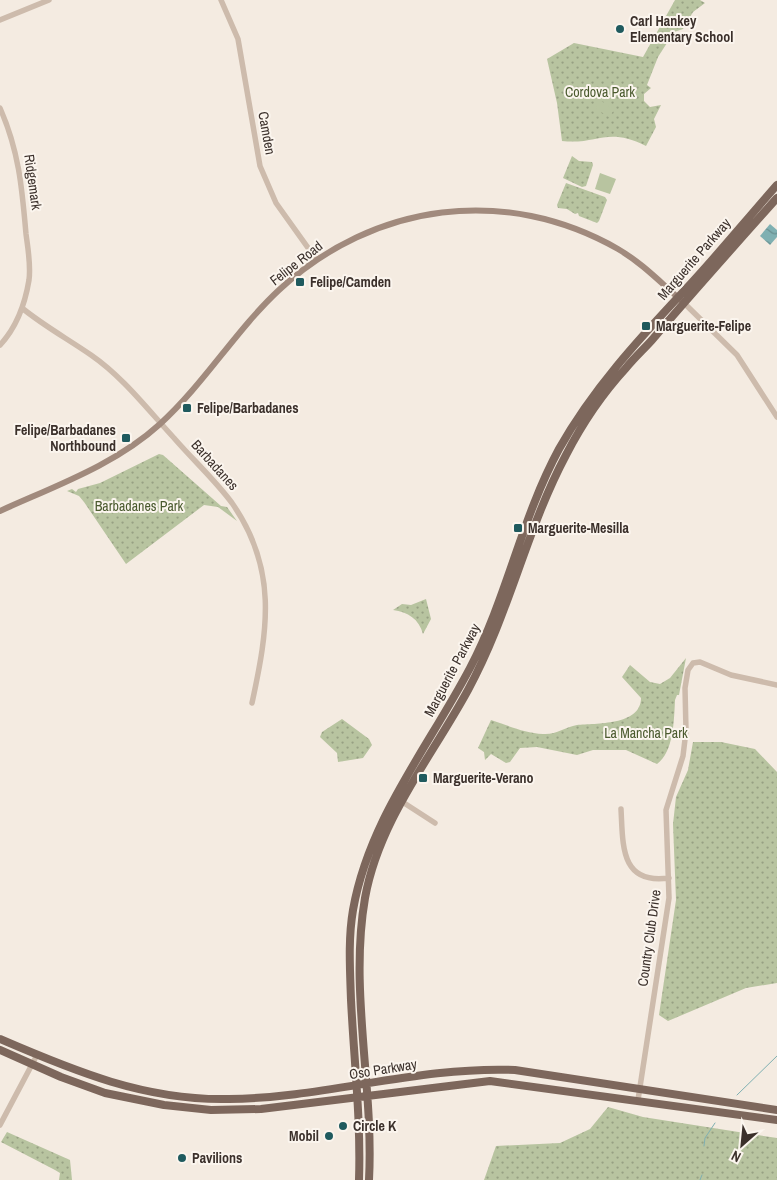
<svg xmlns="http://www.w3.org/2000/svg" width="777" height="1180" font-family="'Archivo Narrow',sans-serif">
<defs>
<pattern id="green-dots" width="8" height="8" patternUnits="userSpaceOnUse" patternTransform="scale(1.25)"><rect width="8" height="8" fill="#b8c4a0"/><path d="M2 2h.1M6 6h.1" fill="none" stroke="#97a083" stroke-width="1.8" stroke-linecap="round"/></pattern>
<pattern id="water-waves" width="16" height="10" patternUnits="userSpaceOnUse" patternTransform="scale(1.25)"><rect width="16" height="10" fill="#7fb0b2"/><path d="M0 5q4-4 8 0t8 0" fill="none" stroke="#699091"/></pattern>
</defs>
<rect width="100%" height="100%" fill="#f4ebe1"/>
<!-- green -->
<path fill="url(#green-dots)" d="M675,0H700L705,3L693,12L683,29L674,32L658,57L647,85L651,88L644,94V101L650,107L661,105L654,119L656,127L646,146C607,126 598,145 562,141L557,103L547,59L574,43L643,57Z
M572,156L579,161L592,162L593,165L586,186L582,187L563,178Z
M566,183L605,197L607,200L599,221L597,223L579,216L578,213L575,214L567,209L558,208L557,205Z
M159,454L163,455L221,506L227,507L237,521L218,507L204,505L126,564L84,502L79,496L67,491L72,489L76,492L78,489L100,483Z
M426,599L431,619L423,634C419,619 408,612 393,610L402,604L411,605Z
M686,658L679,695H677L675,700C674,719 674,752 657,764L626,750H593L577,755L537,747L520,748L510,762L506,763L491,754L485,760L484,752L478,748L491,720C509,726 525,733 543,734C556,735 565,727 577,725C595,723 641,726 641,698L622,677L630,665L650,682L660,684L670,678Z
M342,719L369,739L372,745L363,758L338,762L337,753L320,737L322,732Z
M693,742H721L755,749L777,772V983L746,988L668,1021L659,1015L676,900L673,824L676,797L688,770Z
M608,1107L643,1117L777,1138V1180H484L496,1146L560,1143L590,1129Z
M7,1132L70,1160L72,1180H59L60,1173L55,1170L1,1142Z"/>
<!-- pitch -->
<path fill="#b8c4a0" d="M600,100L614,110L609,117L595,108Z
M600,173L616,179L610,194L595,189Z"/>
<!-- water -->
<path fill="url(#water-waves)" d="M770,224L777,230V237L770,245L760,236Z"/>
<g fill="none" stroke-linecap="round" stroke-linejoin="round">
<!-- stream -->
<path stroke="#7fb0b2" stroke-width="1" d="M737,1095L777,1056
M704,1146L705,1138L715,1123
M700,1180L702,1175"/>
<!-- tertiary -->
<path stroke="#cdbbac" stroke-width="5.5" d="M221,0L238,39L260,166L276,203L316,259
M0,20L49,0
M0,108C19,151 22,188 26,234C28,249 31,265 29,280C25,304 16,328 0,345
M684,303L737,355L777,417
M22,308C44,326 68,339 91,355C123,377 148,410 174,438C193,460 215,480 232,503C278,569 268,629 252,703
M401,801L435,823
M621,809C623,845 620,885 669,878
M638,1100L669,898L666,810L683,756L686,731L685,688L688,670L693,663L700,662L731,675L777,685
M0,1125L37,1055"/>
<!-- secondary -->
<path stroke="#a18a7d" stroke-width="6" d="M0,511C55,486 115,465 160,424C204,384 236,330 279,290C374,202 506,185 618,249C642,263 661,283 682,301"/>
<!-- primary -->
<path stroke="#7d675c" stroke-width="8" d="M0,1039C74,1071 146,1101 229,1099C325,1098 418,1066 515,1070L777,1110
M0,1050L61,1077L105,1093L164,1105L211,1110L261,1109L490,1081L777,1120
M359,1180C361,1120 354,1060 351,1000C350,970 348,939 353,910C369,819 428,748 470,668C507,598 521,519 559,449C592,390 638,340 684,291C716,257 746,220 777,185
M369,1180C374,1086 349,991 365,898C379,820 431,758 468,690C509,615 526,530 566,455C582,424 603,393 626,368C634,358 644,349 652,340C693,292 735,245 777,198"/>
</g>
<!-- markers -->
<g fill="#1f5a5e" stroke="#fbf5ee" stroke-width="2">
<circle cx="620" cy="29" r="5"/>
<rect x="295" y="277" width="10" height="10" rx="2.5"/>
<rect x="641" y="321" width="10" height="10" rx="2.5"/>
<rect x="182" y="403" width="10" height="10" rx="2.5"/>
<rect x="121" y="433" width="10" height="10" rx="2.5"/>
<rect x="513" y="523" width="10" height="10" rx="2.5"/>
<rect x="418" y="773" width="10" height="10" rx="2.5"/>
<circle cx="343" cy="1126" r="5"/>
<circle cx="329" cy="1136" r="5"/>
<circle cx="182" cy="1158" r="5"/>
</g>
<g text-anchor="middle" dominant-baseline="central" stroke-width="4" stroke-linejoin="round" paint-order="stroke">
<!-- poi labels -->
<g font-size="14" font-weight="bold" fill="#3b302b" stroke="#fbf5ee" text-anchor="start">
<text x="630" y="21">Carl Hankey<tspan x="630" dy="16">Elementary School</tspan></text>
<text x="310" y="282">Felipe/Camden</text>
<text x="656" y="326">Marguerite-Felipe</text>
<text x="197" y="408">Felipe/Barbadanes</text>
<text x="116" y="430" text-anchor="end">Felipe/Barbadanes<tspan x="116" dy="16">Northbound</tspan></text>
<text x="528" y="528">Marguerite-Mesilla</text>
<text x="433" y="778">Marguerite-Verano</text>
<text x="353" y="1126">Circle K</text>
<text x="319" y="1136" text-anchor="end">Mobil</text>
<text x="192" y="1158">Pavilions</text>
</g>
<!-- park labels -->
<g font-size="14" fill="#4a5a2e" stroke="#fbf5ee">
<text x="600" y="92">Cordova Park</text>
<text x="139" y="506">Barbadanes Park</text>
<text x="646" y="733">La Mancha Park</text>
</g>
<!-- street labels -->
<g font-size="14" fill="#3b302b" stroke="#fbf5ee">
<text transform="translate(267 133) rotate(80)">Camden</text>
<text transform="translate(33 182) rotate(82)">Ridgemark</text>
<text transform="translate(694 259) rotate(-49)">Marguerite Parkway</text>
<text transform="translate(296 263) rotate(-38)">Felipe Road</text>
<text transform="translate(215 465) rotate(48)">Barbadanes</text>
<text transform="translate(452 670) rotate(-62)">Marguerite Parkway</text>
<text transform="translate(649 938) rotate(-82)">Country Club Drive</text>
<text transform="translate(383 1069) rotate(-9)">Oso Parkway</text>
</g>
</g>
<!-- north arrow -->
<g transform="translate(742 1145) rotate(207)" stroke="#fbf5ee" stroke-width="4" paint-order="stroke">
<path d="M0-4L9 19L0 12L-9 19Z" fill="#3b302b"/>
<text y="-8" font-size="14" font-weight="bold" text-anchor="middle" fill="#3b302b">N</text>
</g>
</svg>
